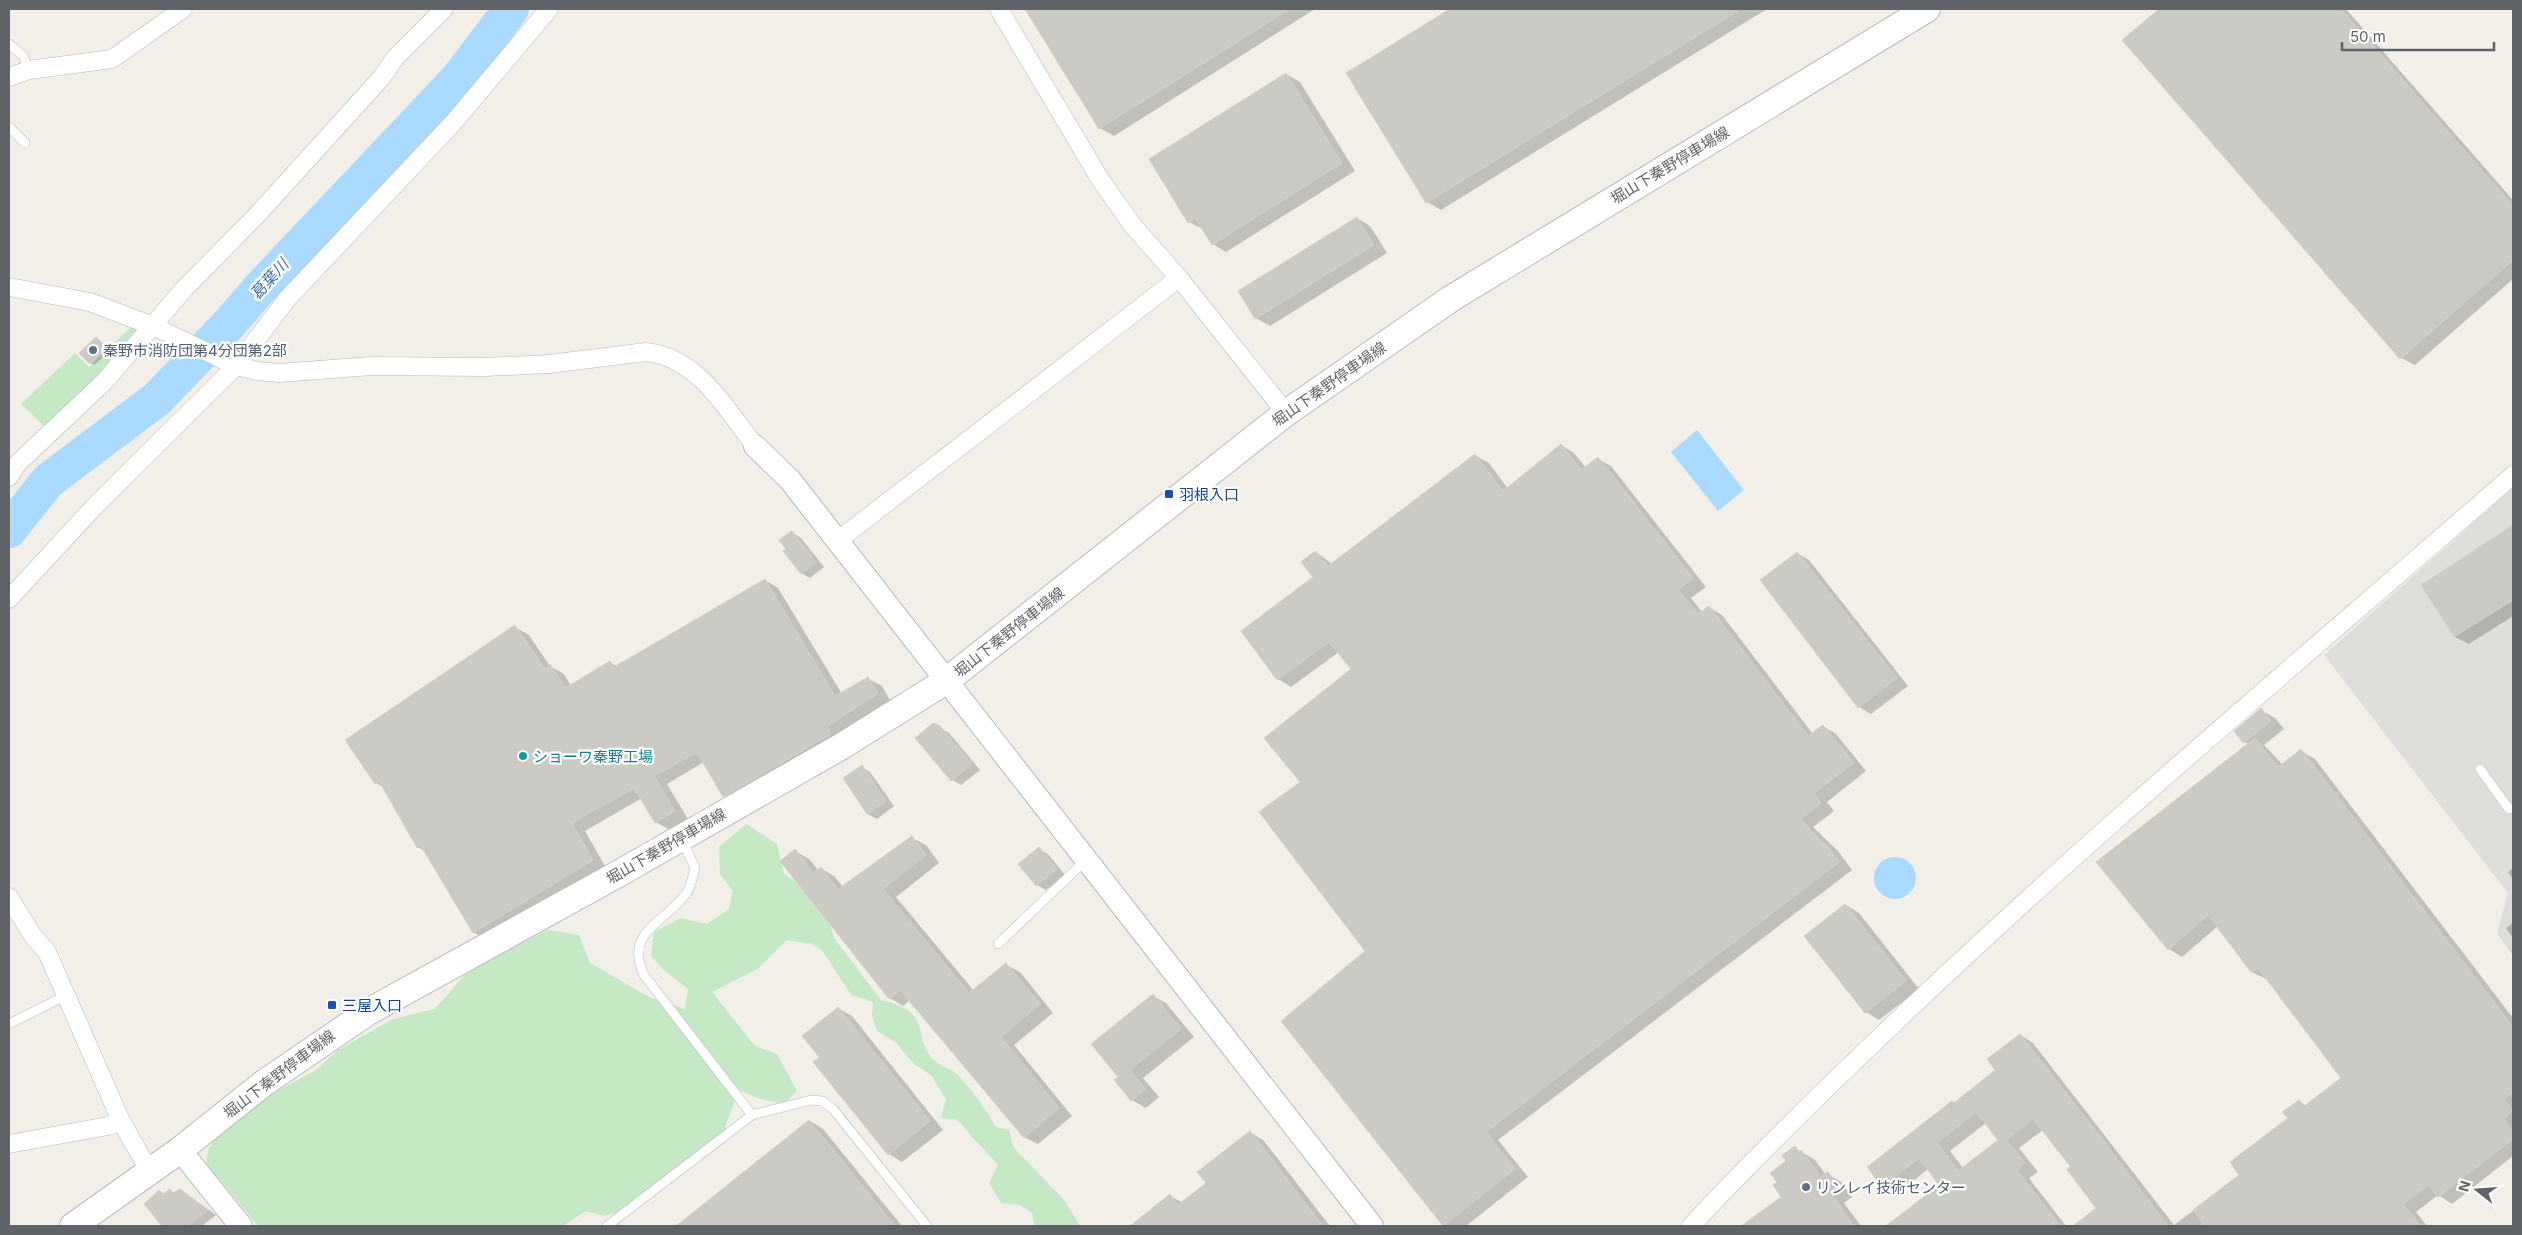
<svg xmlns="http://www.w3.org/2000/svg" width="2522" height="1235" font-family="Inter,'Noto Sans JP',sans-serif">
<rect width="100%" height="100%" fill="#f1efe8"/>
<!-- industrial -->
<path fill="#e0deda" d="M2513,488V956L2497,933L2508,893L2324,655Z"/>
<!-- green -->
<path fill="#c5e8c5" d="M132,326L140,333L46,428L21,404L75,353L89,367Z
M746,824L777,844L784,874L805,887L828,916L834,938L881,1000C937,1012 909,1038 936,1062C941,1066 948,1068 953,1071C968,1083 986,1110 996,1127L1009,1130L1013,1147L1065,1201L1080,1226H1035L1032,1213L1020,1205L1001,1203L989,1183L998,1165L957,1120L941,1118L946,1099L931,1075L914,1064L895,1042L877,1031L872,1015L873,1002L851,995L822,950L812,944L787,940L759,968L712,992L755,1046L777,1054L797,1091L784,1104L757,1098L739,1090L725,1127L723,1144L688,1165L632,1208L604,1216L586,1211L563,1226H258L206,1163L209,1148L220,1131L272,1094L316,1070L338,1050L393,1019L435,1009L468,971L548,930L579,935L590,963L649,997L685,1009L688,989L664,970L651,956L654,932L681,918L707,924L729,909L733,891L720,874L719,847Z"/>
<!-- water -->
<path fill="#aadaff" d="M1697,430L1744,490L1718,511L1671,452Z
M1874 878a21 21 0 1 1 42 0a21 21 0 1 1-42 0Z"/>
<!-- shadow -->
<path fill="#0003" fill-rule="evenodd" d="M1026,9H1315L1114,136L1100,128Z
M1452,9H1767L1441,210L1427,202L1347,74Z
M2161,9H2346L2513,200V279L2415,365L2401,358L2124,40Z
M1286,74L1300,82L1355,171L1226,252L1213,244L1203,229L1189,222Z
M1357,218L1370,226L1387,253L1270,326L1256,318Z
M96,338L110,351L94,365L91,363Z
M1561,445L1574,453L1586,468L1598,459L1611,466L1706,587L1691,598L1702,612L1709,607L1722,615L1813,734L1823,726L1836,734L1866,771L1827,802L1834,811L1813,827L1838,851L1852,870L1498,1140L1528,1177L1466,1226H1445L1367,951L1301,782L1353,669L1339,652L1291,687L1278,679L1315,577L1316,552L1332,564L1476,456L1489,463L1508,489Z
M2513,526V616L2469,644L2455,637L2423,585Z
M792,532L801,538L824,567L810,578L801,573L788,549Z
M1797,553L1809,560L1908,686L1871,714L1859,707L1762,580Z
M765,580L778,588L842,694L868,679L882,686L891,702L737,804L724,796L704,762L667,784L688,819L670,830L656,822L642,798L585,831L606,868L487,940L473,932L426,852L418,847L383,787L376,783L515,627L529,635L550,666L564,674L571,686L610,663L617,666Z
M2261,710L2275,718L2284,729L2264,745L2283,765L2301,751L2315,759L2513,1018V1156L2452,1204L2438,1195L2416,1212L2427,1226H2075L2098,1208L2072,1167L2043,1130L2019,1148L2038,1172L2029,1178L2066,1226H1888L1941,1186L1928,1169L1897,1194L1883,1186L1955,1104L1997,1071L2020,1035L2033,1043L2174,1225L2241,1175L2289,1119L2299,1101L2306,1106L2343,1078L2268,978L2266,979L2252,972L2218,926L2182,957L2169,949L2249,744L2244,742ZM1986,1123L2000,1140L1963,1168L1950,1151Z
M940,728L949,733L980,770L961,785L952,780L917,739Z
M862,767L870,772L894,806L877,819L868,814L844,779Z
M912,838L926,845L939,863L896,897L974,991L1006,965L1020,972L1053,1013L1014,1045L1072,1116L1038,1144L1024,1137L910,1000L903,1006L890,998L795,851L809,859L818,870L821,868L834,876L843,887Z
M1039,849L1048,854L1065,875L1046,890L1037,885Z
M2513,868V880L2508,872Z
M1846,905L1859,913L1919,989L1879,1020L1866,1012L1806,936Z
M2513,923V938L2506,928Z
M1153,996L1166,1003L1194,1037L1143,1078L1159,1097L1146,1108L1132,1100L1120,1077Z
M838,1008L852,1016L943,1130L902,1162L889,1154L815,1062L821,1057Z
M810,1121L823,1129L902,1226H678Z
M1250,1132L1264,1141L1330,1226H1132L1170,1196L1183,1203L1207,1184Z
M1795,1148L1815,1160L1826,1175L1828,1174L1841,1182L1852,1197L1844,1203L1861,1226H1744L1783,1197L1778,1182Z
M170,1191L189,1196L216,1215L202,1226H164L146,1204L159,1192L164,1195Z"/>
<g fill="none" stroke-linecap="round" stroke-linejoin="round">
<!-- river -->
<path stroke="#aadaff" stroke-width="36" d="M9,530L48,481L157,399L229,324L261,287L458,79L511,9"/>
</g>
<!-- building -->
<path fill="#cccac5" stroke="#d6d1c6" fill-rule="evenodd" d="M1025,9H1290L1099,129Z
M1450,9H1741L1426,203L1346,73Z
M2159,9H2341L2513,206V260L2400,359L2122,40Z
M1286,73L1342,163L1212,245L1195,218L1188,223L1149,159Z
M1357,217L1374,245L1255,319L1238,291Z
M96,337L107,348L90,364L79,353Z
M1561,444L1581,470L1598,457L1693,578L1678,590L1698,614L1709,606L1808,736L1823,725L1854,763L1814,793L1821,803L1801,819L1822,843L1824,842L1839,862L1486,1132L1515,1169L1443,1226L1281,1021L1365,951L1259,812L1300,782L1264,738L1351,669L1329,642L1277,680L1241,631L1313,577L1301,562L1315,551L1328,566L1475,454L1503,491Z
M2513,525V600L2454,637L2421,585Z
M792,531L816,562L801,574L783,551L786,549L779,540Z
M1797,552L1897,678L1858,708L1760,580Z
M765,579L835,696L868,677L878,694L827,726L831,734L723,797L697,752L654,776L675,811L655,823L634,788L572,823L593,860L473,933L421,846L417,848L379,781L375,784L345,740L515,625L545,669L550,664L565,688L610,661L614,667Z
M2261,708L2271,721L2243,743L2234,731Z
M933,723L940,726L972,764L951,781L915,738Z
M2255,738L2278,767L2301,749L2513,1027V1092L2504,1099L2513,1110L2504,1120L2513,1131V1139L2438,1197L2428,1185L2403,1204L2421,1226H2205L2193,1210L2239,1175L2230,1162L2288,1118L2282,1112L2299,1100L2304,1106L2341,1078L2258,968L2251,972L2208,915L2168,950L2096,862Z
M862,765L886,801L867,814L843,778Z
M912,836L926,855L883,889L969,993L1006,963L1040,1004L1001,1037L1059,1108L1024,1138L900,990L889,999L780,861L795,849L813,873L821,867L838,889Z
M1039,847L1057,869L1036,886L1018,864Z
M1845,904L1906,981L1865,1013L1804,936Z
M1153,994L1181,1029L1130,1070L1146,1089L1131,1101L1114,1080L1118,1077L1091,1044Z
M838,1007L930,1121L888,1155L813,1062L819,1057L802,1036Z
M2020,1034L2098,1134L2168,1226H2073L2096,1208L2067,1170L2070,1166L2033,1119L2006,1140L2025,1163L2017,1170L2060,1226H1886L1939,1185L1919,1158L1882,1187L1867,1167L1952,1101L1954,1103L1995,1070L1987,1059ZM1976,1112L1998,1140L1958,1171L1937,1143Z
M809,1120L895,1226H676Z
M1250,1131L1323,1226H1130L1170,1194L1178,1205L1206,1183L1197,1172Z
M1795,1146L1799,1152L1801,1150L1821,1177L1828,1172L1840,1189L1832,1195L1854,1226H1741L1781,1197L1773,1185L1777,1182L1770,1173L1786,1161L1782,1155Z
M170,1189L173,1193L180,1189L208,1210L187,1226H162L144,1204L159,1190L163,1194Z"/>
<g fill="none" stroke-linecap="round" stroke-linejoin="round">
<!-- service casing -->
<g stroke="#b5b8bc" stroke-width="10">
<path id="service" d="M9,44L23,56L29,70
M9,127L25,143
M2480,769L2509,809
M682,840L695,868C693,876 691,887 686,894C664,923 624,932 644,975L752,1115
M998,944L1086,860
M9,1024L65,996
M607,1226L752,1115L811,1100L822,1101L833,1109L927,1226"/>
</g>
<!-- minor casing -->
<g stroke="#b5b8bc" stroke-width="19">
<path id="minor" d="M999,9L1100,179L1133,226L1179,278L1286,413
M9,77L29,70L112,59L183,9
M9,287L90,302L153,326L236,366L257,371L279,373L371,366L484,367L549,364L646,352C697,357 726,408 755,446
M9,477L18,463L104,382L185,288L258,214L382,77L395,58L444,9
M837,541L1179,278
M9,599L94,507L236,366L288,298L453,123L549,9
M9,897L33,936L47,952L121,1121L150,1172
M9,1144L108,1126L121,1121
M1691,1226C1752,1160 1816,1098 1881,1036C2084,841 2301,660 2513,475"/>
</g>
<!-- tertiary casing -->
<g stroke="#b5b8bc" stroke-width="24">
<path id="tertiary" d="M755,446L790,480L1372,1226
M180,1150L241,1226"/>
</g>
<!-- secondary casing -->
<g stroke="#b6babf" stroke-width="28">
<path id="secondary" d="M73,1226L180,1150L264,1083L368,1012L618,874L842,746L946,681L1286,413L1452,298L1927,9"/>
</g>
<!-- service -->
<use href="#service" stroke="#fff" stroke-width="9"/>
<!-- minor -->
<use href="#minor" stroke="#fff" stroke-width="18"/>
<!-- tertiary -->
<use href="#tertiary" stroke="#fff" stroke-width="22"/>
<!-- secondary -->
<use href="#secondary" stroke="#fff" stroke-width="26"/>
</g>
<!-- markers -->
<g fill="#5c6f8a" stroke="#fff" stroke-width="2">
<circle cx="93" cy="350" r="5"/>
<circle cx="1806" cy="1187" r="5"/>
</g>
<g fill="#1a4fb4" stroke="#fff" stroke-width="2">
<rect x="1164" y="489" width="10" height="10" rx="2.5"/>
<rect x="327" y="1000" width="10" height="10" rx="2.5"/>
</g>
<circle fill="#0f9aa8" stroke="#fff" stroke-width="2" cx="523" cy="756" r="5"/>
<g text-anchor="middle" dominant-baseline="central" stroke-width="4.5" stroke-linejoin="round" paint-order="stroke">
<!-- street labels -->
<g font-size="15" fill="#5f6368" stroke="#fff">
<text transform="translate(1670 165) rotate(-31)">堀山下秦野停車場線</text>
<text transform="translate(1329 384) rotate(-35)">堀山下秦野停車場線</text>
<text transform="translate(1009 632) rotate(-38)">堀山下秦野停車場線</text>
<text transform="translate(666 846) rotate(-30)">堀山下秦野停車場線</text>
<text transform="translate(279 1074) rotate(-37)">堀山下秦野停車場線</text>
</g>
<!-- service labels -->
<g font-size="15" fill="#4e5e75" stroke="#fff" text-anchor="start">
<text x="103" y="350">秦野市消防団第4分団第2部</text>
<text x="1816" y="1187">リンレイ技術センター</text>
</g>
<!-- transit labels -->
<g font-size="15" fill="#164399" stroke="#fff" text-anchor="start">
<text x="1179" y="494">羽根入口</text>
<text x="342" y="1005">三屋入口</text>
</g>
<!-- culture labels -->
<g font-size="15" fill="#0d838f" stroke="#fff" text-anchor="start">
<text x="533" y="756">ショーワ秦野工場</text>
</g>
<!-- water labels -->
<g font-size="16" font-style="italic" fill="#4174aa" stroke="#fff">
<text transform="translate(269 279) rotate(-48)">葛葉川</text>
</g>
</g>
<!-- border -->
<rect width="2522" height="1235" fill="none" stroke="#5f6368" stroke-width="20"/>
<!-- north arrow -->
<g transform="translate(2477 1190) rotate(287)" stroke="#ffffff" stroke-width="4" paint-order="stroke">
<path d="M0-4L9 19L0 12L-9 19Z" fill="#5f6368"/>
<text y="-8" font-size="14" font-weight="bold" text-anchor="middle" fill="#5f6368">N</text>
</g>
<!-- scale -->
<path d="M2342 42v8h152v-8" fill="none" stroke="#5f6368" stroke-width="2.5"/>
<text x="2350" y="42" font-size="15" fill="#5f6368" stroke="#ffffff" stroke-width="4" paint-order="stroke">50 m</text>
</svg>
